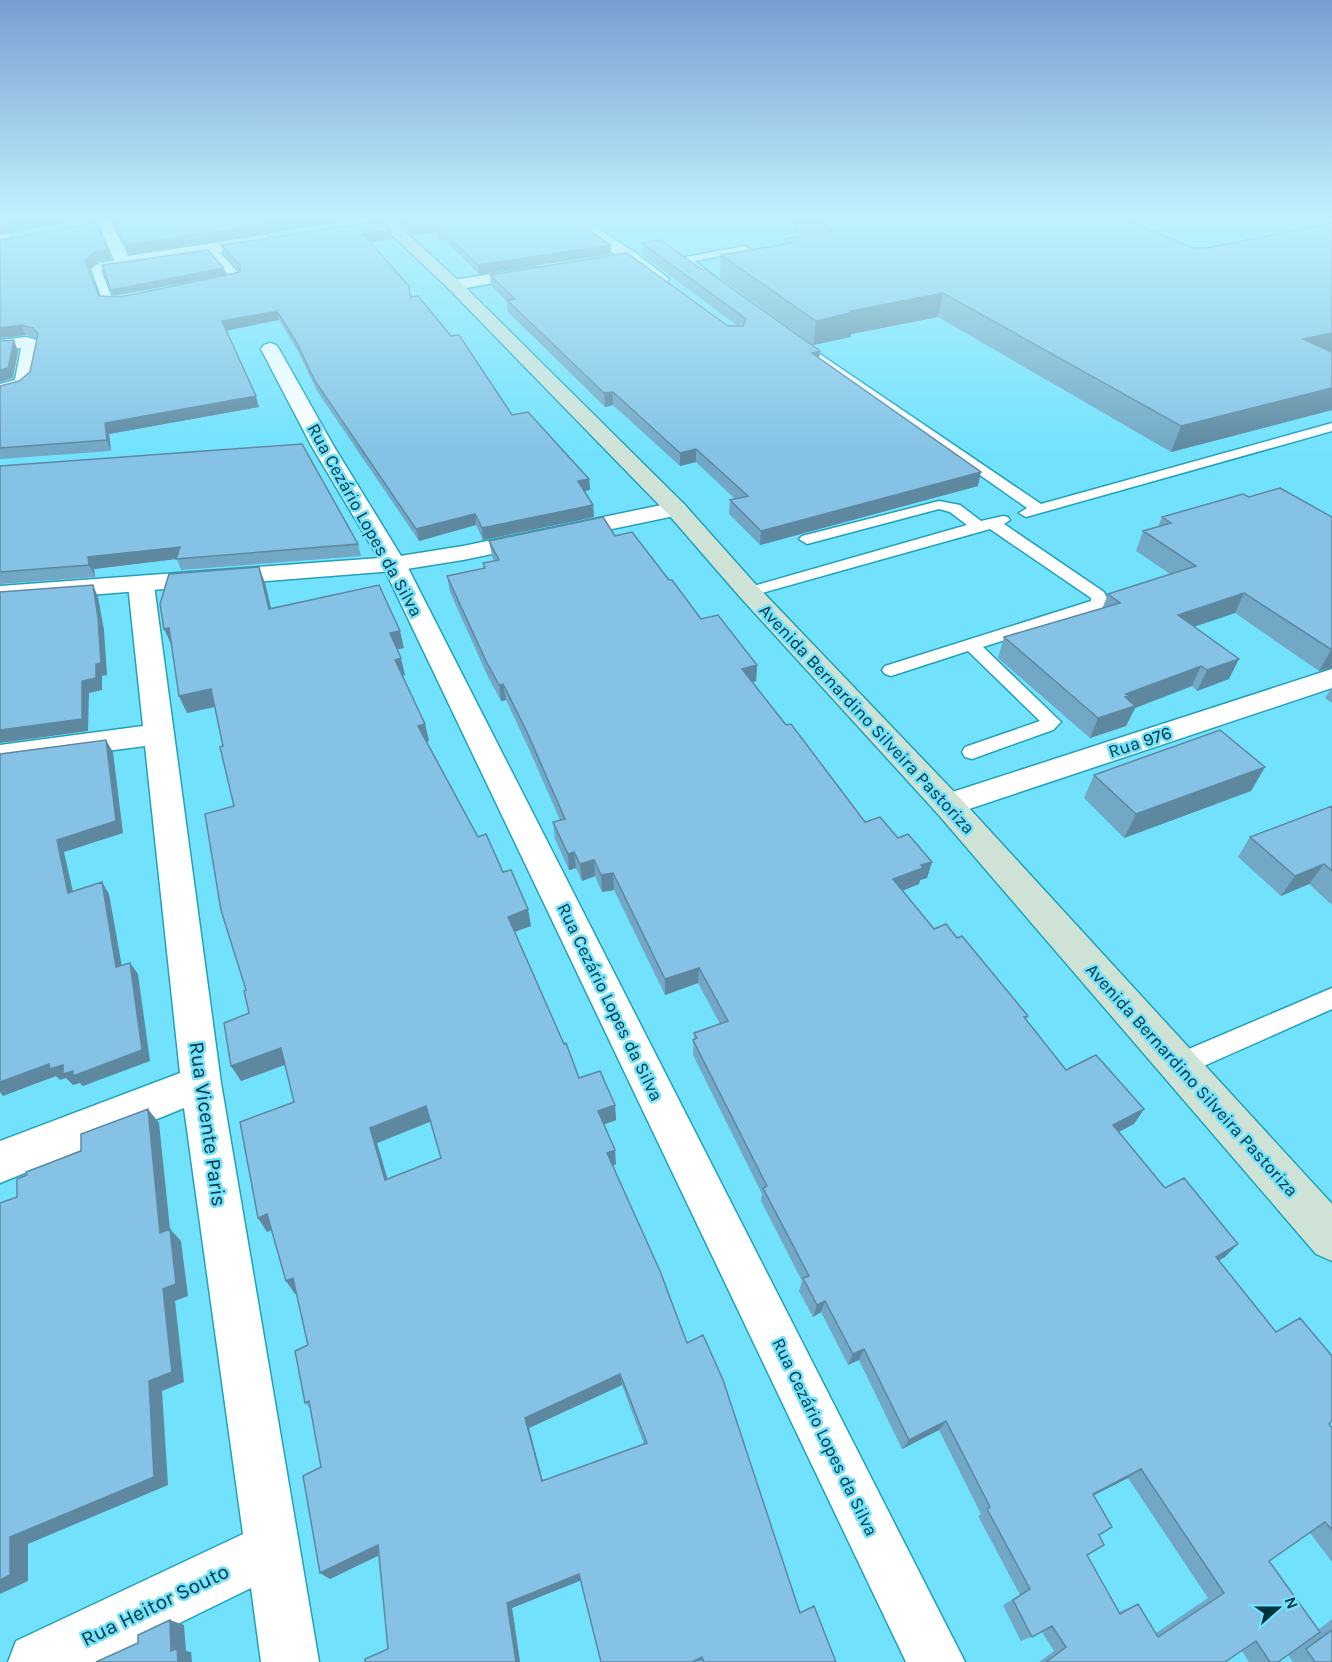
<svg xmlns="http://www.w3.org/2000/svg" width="1332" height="1662" font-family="Karla,sans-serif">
<rect width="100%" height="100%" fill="#72e2fc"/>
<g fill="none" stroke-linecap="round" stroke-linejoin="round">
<!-- service casing -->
<g stroke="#22a1b9" stroke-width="3">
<path id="service" d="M211,245L214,246L241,276V280L213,286V282L230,277L206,248Z
M745,246L750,249L748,251L694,261L714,276V280H706L684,262L686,257Z
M123,259L127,260V264L101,270L112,298L131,297L136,300L131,303L104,304L91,269L99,263Z
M796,338L1041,504L1332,423V431L1026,517L1019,513L1027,508L792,343V339Z
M939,501L960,505L981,521L1003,516L1008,517L1010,520L1004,524L1104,592L1108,600L1105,608L983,647L1061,722L1053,730L972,759L965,757L962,752L965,747L1040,721L968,651L891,676L885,674L882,670L885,666L1091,601V598L990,529L755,595H743L741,592L743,589L967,525L950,512L939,509L807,544L799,539L802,536Z
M1332,988V1009L1188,1073L1179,1076L1170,1073L1166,1065L1170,1057Z"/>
</g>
<!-- minor casing -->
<g stroke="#22a1b9" stroke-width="3">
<path id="minor" d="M0,219H14L9,242L12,258L6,269L0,271Z
M96,219H110L128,256L266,235L274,240L266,245L123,267L115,262Z
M565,219H583L637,254L669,279L667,282H655Z
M534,267L540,269L542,272L540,275L454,290L446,285L454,280Z
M26,337L37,340L40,344C34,383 42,387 0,396V384L15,380L21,348L0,350V340Z
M270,343L276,345L279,349L333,445L406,564L965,1662H906L382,564L311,445L261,349L264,345Z
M141,577L150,580L154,585L221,1083L319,1662H261L251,1588L100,1662H8L16,1641L243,1534L184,1108L0,1183V1141L180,1073L145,746L0,765V745L143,726L128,585L132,580Z
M1332,669V688L948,816L937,813L932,805L937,797Z"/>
</g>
<!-- tertiary casing -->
<g stroke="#22a1b9" stroke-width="3">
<path id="tertiary" d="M676,502L684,504L688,509L684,514L463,560L394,571L0,602V586L394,557L463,546Z"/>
</g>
<!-- secondary casing -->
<g stroke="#22a1b9" stroke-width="3">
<path id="secondary" d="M375,219H391L460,282L684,504L758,587L959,797L1332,1204V1261L1316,1254L937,813L740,597L668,514L448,288Z"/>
</g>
<!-- service -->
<use href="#service" fill="#fff" fill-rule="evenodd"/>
<!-- minor -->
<use href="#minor" fill="#fff" fill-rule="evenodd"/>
<!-- tertiary -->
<use href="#tertiary" fill="#fff" fill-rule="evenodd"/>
<!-- secondary -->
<use href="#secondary" fill="#cfe2d6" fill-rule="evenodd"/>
</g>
<!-- wall -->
<path fill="#72a7c5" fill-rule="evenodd" d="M116,219H358L129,255L117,229L114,220Z
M394,219H572L611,254L479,274L444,240H440L433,233L413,236Z
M795,219H1124L1193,248H1206L1332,223V410L1171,452L938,317L851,334V337L813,345L720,278L721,255L784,244L785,239L801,236L794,231Z
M393,239L371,242L411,297L512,415L589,479L590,490L584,491L593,505L594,517L483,540L476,525L419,541L317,391L299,353L279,320L226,330L259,407L109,434L111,451L0,459V386L19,381L30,372L37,338L26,335L0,338V240L111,259L98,261L89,270L99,296L121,297L240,272L224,254L221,245Z
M642,243L820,351L819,358L978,486L760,545L729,514L730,500L735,499L696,462L680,466L613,405L605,407L508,312L507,301L491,286L490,275L728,326H738L642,255Z
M0,466L358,544L361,556L181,570L177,559L94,569L95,577L0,584Z
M1249,497L1332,517V668L1319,671L1235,613L1194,627L1229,679L1197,691L1192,686L1135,708L1126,726L1090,738L998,658L1004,637L1102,609L1108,594L1170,574L1136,551L1143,531L1158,527L1162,517Z
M615,536L669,580L701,619L757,665L756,681L752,682L865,822L898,838L932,862L927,878L920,880L919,884L902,891L934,929L957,938L1028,1016L1026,1020L1066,1070L1144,1109L1134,1124L1118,1132L1165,1188L1225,1257L1218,1260L1332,1428V1562L1310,1533L1269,1561L1318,1630L1332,1619V1662H1293L1288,1655L1278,1662H1249L1242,1651L1225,1662H1039L1054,1651L1042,1632L1021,1641L1003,1605L1020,1595L978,1516L981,1514L939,1430L902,1449L859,1360L848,1365L821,1312L813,1317L799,1291L802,1281L761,1201L762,1194L693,1055L694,1033L720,1024L698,983L665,995L614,890L602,892L595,876L582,881L576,868L569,870L555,839L553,822L560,820L529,749L506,700L501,701L488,677L450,592L447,576L484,568L483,563L494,561L492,556L489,541ZM1128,1478L1208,1598L1156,1633L1138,1604L1119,1612L1087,1555L1093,1495Z
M265,583L271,608L404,648L397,649L405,675L403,676L425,724L429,741L426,742L478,837L503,872L531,926L515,932L579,1078L615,1105L616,1120L604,1124L616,1164L613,1166L800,1613L836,1662H702L581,1580L512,1608L520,1662H365L388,1649L379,1555L330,1579L321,1467L310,1408L305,1403L308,1345L296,1293L295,1294L272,1230L267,1232L294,1102L285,1065L241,1081L249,1013L246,990L234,806L223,746L215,707L187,713L179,696L172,646ZM431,1121L441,1158L387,1179L377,1143ZM622,1385L644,1444L543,1481L529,1428Z
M1332,687V703L1325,698Z
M1265,767L1251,791L1124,838L1084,798L1094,775Z
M1332,806V905L1309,884L1281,896L1238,857L1250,837Z"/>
<!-- shaded-wall -->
<path fill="#5d88a0" d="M33,219H82L0,235V226Z
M299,219H358L129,255L126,245Z
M432,224L433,233L413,236L412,227Z
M391,230L393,239L365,243L363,234Z
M439,231H443L444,240H440Z
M611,245V254L479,274L478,265Z
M108,250L111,259L98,261L89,270L85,261L94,252Z
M224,268L226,275L113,296L111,290Z
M943,293L938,317L851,334V337L813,345L816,321L851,311Z
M277,311L279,320L225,331L222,321Z
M21,325L26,335L0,338V328Z
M1332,333V355L1303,339Z
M14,340L18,351L13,378L0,382V370Z
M820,351L818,364L812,353Z
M1332,388V410L1171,452L1181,426Z
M613,392V405L605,407L604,393Z
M256,396L259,407L109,434L111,451L107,440L105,423Z
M696,449V462L680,466V453Z
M981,472L978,486L760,545L761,531Z
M589,479L590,490L578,492V481Z
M593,505L594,517L483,540L482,528Z
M475,514L476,525L419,541L416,529Z
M180,547L184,558L94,569L95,577L89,565L88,557Z
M259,567L265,583L275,625L269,609Z
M93,585L98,597L104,630L107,675L102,676V690L89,693L88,731L0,743V730L82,681Z
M1244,593L1235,613L1169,635L1178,615Z
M169,628L177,645L172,646L164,629Z
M400,631L404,648L394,650L390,633Z
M1331,650H1332V668L1319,671Z
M401,658L405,675L399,677L395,660Z
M1239,659L1229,679L1197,691L1207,670Z
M757,665L756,681L741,685L742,669Z
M1201,666L1192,686L1135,708L1126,726L1090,738L1098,718L1126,694Z
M503,684L506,700L501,701L499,685Z
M211,689L218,706L187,713L179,696Z
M425,724L429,741L422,743L418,726Z
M106,740L113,752L123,833L64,852L76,905L68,893L57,840Z
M1265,767L1251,791L1124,838L1136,814Z
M574,852L576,868L569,870L568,854Z
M594,860L595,876L582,881L580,864Z
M932,862L927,878L920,880L919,884L889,896L893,879L921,865Z
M1324,864L1309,884L1281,896L1295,876Z
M613,873L614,890L602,892L601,875Z
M102,882L109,894L124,978L116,967Z
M528,909L531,926L511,933L508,917Z
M130,963L138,974L150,1061L83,1086L80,1083L73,1085L66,1078L60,1080L56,1076L3,1096L0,1092V1082Z
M699,968L698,983L665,995V979Z
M281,1048L289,1063L241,1081L231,1066Z
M615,1105L616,1120L600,1126L598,1111Z
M426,1106L432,1121L377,1143L392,1194L385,1180L370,1128Z
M148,1109L159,1123L170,1229L181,1241L188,1296L175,1301L184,1382L162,1391L168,1485L28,1544V1581L0,1594V1580L10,1537L149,1381L163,1289L160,1233Z
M1144,1109L1134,1124L1103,1140L1113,1125Z
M615,1150L616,1164L608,1167L607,1153Z
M267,1214L277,1228L267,1232L258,1218Z
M1238,1244L1225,1257L1203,1270L1216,1257Z
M293,1278L303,1290L295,1294L286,1281Z
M825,1301L821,1312L813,1317L817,1305Z
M864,1349L859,1360L848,1365L853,1354Z
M620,1374L622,1385L529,1428L545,1490L542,1481L525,1418Z
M946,1421L939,1430L902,1449L909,1440Z
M1141,1469L1128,1478L1081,1502L1093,1494Z
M378,1545L386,1552L330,1579L320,1573Z
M579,1574L582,1580L512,1608L520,1662H516L507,1603Z
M170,1620L184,1625L186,1651L191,1652L192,1662H178L171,1651Z
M702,1657L701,1661L692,1662Z"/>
<!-- building -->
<path fill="#85c2e5" stroke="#5d88a0" stroke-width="1.5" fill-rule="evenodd" d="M0,219H33L0,226Z
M116,219H299L126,245L114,220Z
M403,219H572L611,245L478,265L443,231H439L432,224L412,227Z
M812,219H1124L1193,248H1206L1332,223V333L1303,339L1332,352V388L1181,426L943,293L851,311L854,312L816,321L721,255L792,243L785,239L833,231Z
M381,221L391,230L363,234L409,286L410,297L418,296L451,336L459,335L512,415L528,412L589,479L578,481L593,505L482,528L475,514L416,529L315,381L297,343L277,311L222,321L256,396L105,423L107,440L0,448V386L19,381L30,372L38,334L33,328L21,325L0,328V240L95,223L108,250L94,252L85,261L99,296L121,297L240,272V265L221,245Z
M660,240L703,270L705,269L820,351L812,353L981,472L761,531L730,500L748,496L696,449L680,453L613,392L604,393L507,300L515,299L490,275L627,253L728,326H743L746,319L642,243Z
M208,250L224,268L111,290L102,265Z
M14,340L8,368L0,370V341Z
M302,444L358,544L176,559L180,547L88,557L89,565L0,572V466Z
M1280,488L1332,517V650L1244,593L1178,615L1239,659L1207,670L1201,666L1126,694L1129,696L1125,697L1135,706L1098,718L1004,637L1120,603L1108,594L1196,566L1143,531L1171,523L1162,517L1243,494L1249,497Z
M603,517L615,536L632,532L669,580H672L701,619L718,615L757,665L742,669L786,725L791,724L865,822L880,817L898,838L908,834L932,862L921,865L923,868L893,879L934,929L946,924L957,938L962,936L1028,1016L1024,1017L1066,1070L1096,1055L1144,1109L1113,1125L1165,1188L1184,1178L1238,1244L1216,1257L1276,1332L1300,1318L1332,1356V1421L1329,1424L1332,1428V1530L1325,1522L1269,1561L1320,1632L1278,1662H1270L1256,1641L1225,1662H1046L1066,1647L1052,1626L1032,1637L1013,1600L1030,1589L987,1509L990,1507L946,1421L909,1440L864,1349L853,1354L825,1301L817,1305L803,1278L809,1276L763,1188L767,1186L693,1040L697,1038L694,1033L728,1021L699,968L665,979L613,873L601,875L594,860L580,864L574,852L568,854L553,822L565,819L527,732L503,684L499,685L486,661L447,576L485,568L483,563L499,560L489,541ZM1141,1469L1224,1593L1158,1637L1138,1604L1120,1614L1087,1555L1104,1545L1099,1535L1112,1527L1093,1494Z
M259,567L269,609L379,585L400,631L390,633L401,658L395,660L425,724L418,726L478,837L486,834L503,872L511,870L528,909L508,917L564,1044L566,1043L579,1078L600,1071L615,1105L598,1111L615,1150L607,1153L660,1271L687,1343L703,1335L723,1380L800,1613L814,1606L836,1662H704L702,1657L692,1662H601L579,1574L507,1603L516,1662H365V1659L388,1649L378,1545L320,1573L303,1476L321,1467L309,1401L305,1403L295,1351L308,1345L293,1278L286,1281L267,1214L258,1218L240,1122L294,1102L281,1048L231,1066L224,1023L249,1013L244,991L246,990L221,910L205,814L234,806L220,747L223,746L211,689L179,696L169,628L164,629L160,604L169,574ZM426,1106L441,1158L385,1180L370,1128ZM620,1374L647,1443L542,1481L525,1418Z
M93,585L98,618L101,663L96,664V678L82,681V719L0,730V592Z
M1220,730L1265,767L1136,814L1094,775Z
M106,740L116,821L57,840L68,893L102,882L116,967L130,963L142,1050L73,1076V1071L63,1074V1065L50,1069L49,1064L0,1082V754Z
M1332,806V871L1324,864L1295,876L1250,837Z
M148,1109L160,1233L170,1229L176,1284L163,1289L172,1372L149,1381L154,1477L10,1537V1575L0,1580V1203L17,1197V1179L27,1175L26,1172L81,1151V1134Z
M170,1620L171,1651L177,1648L178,1662H96L138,1643V1635Z
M1332,1630V1662H1315L1306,1649Z"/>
<!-- sky -->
<linearGradient id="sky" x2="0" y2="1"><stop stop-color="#799ed2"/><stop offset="0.48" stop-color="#c0f2fe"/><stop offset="1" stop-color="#c0f2fe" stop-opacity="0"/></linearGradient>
<rect width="1332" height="452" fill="url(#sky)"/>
<g text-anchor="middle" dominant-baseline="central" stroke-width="5" stroke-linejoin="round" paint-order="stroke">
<!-- street labels -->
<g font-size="18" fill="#00353f" stroke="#72e2fc">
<text transform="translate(365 520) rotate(61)">Rua Cezário Lopes da Silva</text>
<text transform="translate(867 719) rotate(47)">Avenida Bernardino Silveira Pastoriza</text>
<text transform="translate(1140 742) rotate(-18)">Rua 976</text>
<text transform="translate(610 1002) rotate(64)">Rua Cezário Lopes da Silva</text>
<text transform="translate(1192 1080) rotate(48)">Avenida Bernardino Silveira Pastoriza</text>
<text transform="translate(825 1437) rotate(64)">Rua Cezário Lopes da Silva</text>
</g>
<!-- near-street labels -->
<g font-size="21" fill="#00353f" stroke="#72e2fc">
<text transform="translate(208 1124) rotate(82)">Rua Vicente Paris</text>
<text transform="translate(155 1605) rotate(-26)">Rua Heitor Souto</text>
</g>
</g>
<!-- north arrow -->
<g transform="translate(1278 1608) rotate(69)" stroke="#72e2fc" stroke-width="4.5" paint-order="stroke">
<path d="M0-4.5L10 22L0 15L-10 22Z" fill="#00353f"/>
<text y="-9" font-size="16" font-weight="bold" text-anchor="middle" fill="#00353f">N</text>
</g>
</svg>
